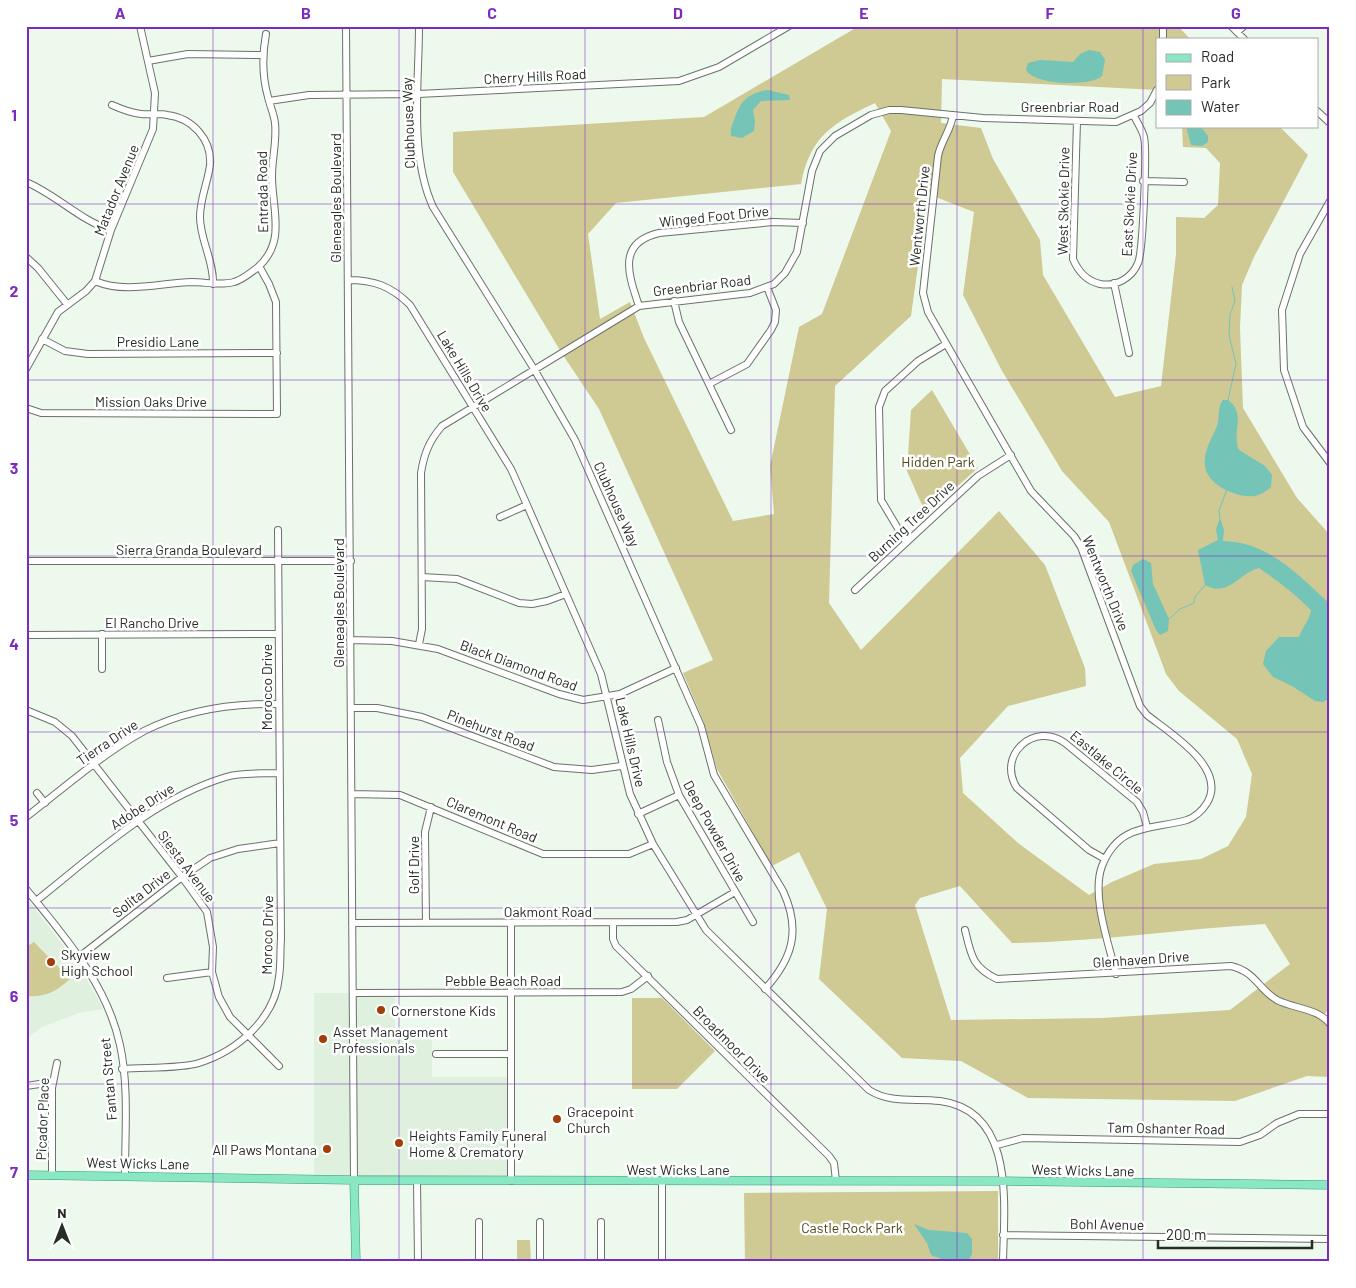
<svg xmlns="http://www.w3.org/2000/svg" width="1356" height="1288" font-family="Barlow,sans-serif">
<rect width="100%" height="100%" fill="#edf9ec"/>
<!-- built -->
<path fill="#dff1de" d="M26,897L82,970L103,1009L79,1013L42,1027L26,1039Z
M314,993H395V1028H432V1077H510L511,1181L314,1180Z"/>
<!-- green -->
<path fill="#cfc994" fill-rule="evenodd" d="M859,26H1178L1190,39H1157V90L942,79L941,123L981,128L993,159L1040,240L1043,275L1115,397L1161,386L1176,254V217L1204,218L1218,205L1220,163L1206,148L1183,147L1182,126H1279L1308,155L1254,257L1242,285L1240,328L1243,408L1297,498L1330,535V1007L1325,1014L1330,1026V1077L1307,1076L1235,1101L1028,1098L961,1061L902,1058L819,979L827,909L799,852L772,866L717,769L703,720L683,673L713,660L599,409L561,352L453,172V132L704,117ZM875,103L891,131L822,314L799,327L770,466L774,514L733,521L644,338L630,302L600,319L588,234L616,203L801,184C810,136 833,123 875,103ZM928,194L974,212L963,295L1001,369L1062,471L1109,522L1166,674L1179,691L1237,739L1252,774L1246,817L1228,846L1201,859L1154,864L1112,882L1089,895L1018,843L963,793L960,758L1008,706L1086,686L1085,668L1045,565L999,511L861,650L829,603L835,386L911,316ZM960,886L1012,943C1097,942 1181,929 1265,924L1290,964L1230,1010L1102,1018L951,1020L915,905L920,898Z
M932,390L978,468L926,514L907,471L911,410Z
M34,942L70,979C57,991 44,998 26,996V947Z
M632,998H662L715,1051L677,1089H632Z
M998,1191V1262H745L744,1193Z
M517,1240H530L531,1262H517Z"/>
<!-- water -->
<path fill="#74c4b8" d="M1089,50L1100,52L1105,60L1102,76C1090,87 1034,85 1026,70L1028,63L1040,60L1073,62L1080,54Z
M768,90L789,95L790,100L761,101L753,110L755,121L754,131L742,138L731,136C730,129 732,126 734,120C740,102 747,93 768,90Z
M1186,126H1200L1208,136V142L1202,146L1191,145Z
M1223,400H1228C1247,414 1231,432 1239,450L1265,466L1272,475L1271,487C1266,491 1261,495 1254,496C1237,498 1207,485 1205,466C1203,451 1212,439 1217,426C1220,418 1217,407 1223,400Z
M1220,518L1224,530L1223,541C1269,542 1298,575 1330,604V698L1323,702L1315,701L1292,686L1273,677L1263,664L1266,651L1279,637H1299C1302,628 1310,619 1311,610C1295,594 1278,581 1259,568C1239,573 1228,598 1205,585L1198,550L1218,540L1216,529Z
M1143,559L1151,563L1153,584L1169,619L1168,631L1160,635L1156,630L1131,571L1133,565Z
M914,1224L929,1230L967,1233L972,1239V1254L968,1262H949L931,1255L927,1243Z"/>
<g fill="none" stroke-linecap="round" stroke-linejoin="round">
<!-- stream -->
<path stroke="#74c4b8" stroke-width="1" d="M1228,400L1236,364L1229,335L1230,314L1235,301L1232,287
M1220,518L1219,511L1227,489
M1169,619L1180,609L1194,603L1195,597L1205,585"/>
<!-- minor casing -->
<g stroke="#697368" stroke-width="8">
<path id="minor" d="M346,26L354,1180
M419,26C419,84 409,154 433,207L534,369L575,440L701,726L714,775L783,891C801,930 793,958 765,989
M1231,26L1244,39
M1237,32L1244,26
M1163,39V26
M148,61L188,54L263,55
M269,101L309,95L418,94L679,81L719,67L789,26
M112,105C121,109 130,113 141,114C149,115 159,113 167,115C192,118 212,139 210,165C208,182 200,198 200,217C200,240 214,261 213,284
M1317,111L1330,123
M953,115C951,130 941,141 938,156L923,293L928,312L1031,491L1074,536L1081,547L1140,706L1147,715C1170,733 1228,768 1207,803C1202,811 1195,817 1187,820C1150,830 1119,823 1102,866C1091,896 1109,944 1116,974
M1077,121L1073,259C1078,271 1087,281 1100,284C1116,287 1132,278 1138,263C1143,252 1147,150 1144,137C1142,129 1137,122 1134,116
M1143,181L1184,182
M26,182C57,195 79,220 111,230
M1330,201L1300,254L1282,310L1284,370L1303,427L1330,463
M26,257L38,268L67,304
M348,280C374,280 391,286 410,305L511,469L527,505L601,674L630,794L653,844L706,930L869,1090C891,1104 915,1098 940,1101C1016,1111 1004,1206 1003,1262
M95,281C125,294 160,283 192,282C206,282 220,286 234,282C242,280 250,273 257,268C287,242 272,210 272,176C272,159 277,140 275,123C274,114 270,106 268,97C262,76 262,56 266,34
M1114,283L1129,353
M674,301L679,322L731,430
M639,306C629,276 616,243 659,233L773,222L803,223
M42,339L65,351L88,354L277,353
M26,369L58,312L86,291L95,281L111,230L153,129L155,93L140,26
M709,384L747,364L771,330L775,322L776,310L767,287
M26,408L41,413L277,414L276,302L269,284L259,266
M500,517L527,505
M906,542L881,500L879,407L885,391L918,361L946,344
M26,561H351
M422,577L457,579L519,603L532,604L547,601L566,594
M855,590L978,476L1011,455
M26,635L278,634
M350,640L392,641L438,649L559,694L583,700L620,694L676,668
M419,644L422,629L421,473C424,454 429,441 442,426L639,306L750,293L774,284L785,273L797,252L812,171L820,151L835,136L871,115L889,110H901L983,118L1116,122L1141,111L1150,103L1157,90
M102,669V634
M351,708H377L422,717L554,767L592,770L621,766
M26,710L55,722L72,736L182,877L207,912L213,947L212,972L219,997L230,1017L279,1066
M658,720L667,762L679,795L753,922
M37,793L45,803
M352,794L400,795L543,854H629L653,844
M638,814L679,795
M26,817C64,788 102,754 144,731C185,710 234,703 279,704
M1105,859L1089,850L1017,788C996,755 1035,721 1065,743L1137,802L1143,812L1147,827
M26,889C64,936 107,984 120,1045C129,1086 125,1133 125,1175
M36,901C95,854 153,799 226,777C242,772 262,774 279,773
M352,923L677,922L687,920L735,892
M426,923L425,832L431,807
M511,923V1181
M613,924V939L616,946L829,1156L834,1163L836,1181
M965,930C971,955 972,967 997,979L1231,966C1256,972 1258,989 1277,1000C1294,1009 1318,1008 1330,1024
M79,957L182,877L210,858L238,849L280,843
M167,978L212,972
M353,993L622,992L631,989L648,976
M436,1054H509
M122,1069C144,1067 180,1069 199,1063C237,1051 275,1019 279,977C281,965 280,952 281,939L278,530
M26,1086L53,1082
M997,1145L1023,1138L1240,1142L1260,1135L1277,1123L1299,1114H1330
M52,1175V1088L57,1063
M417,1180L418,1262
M662,1181V1262
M479,1222V1262
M601,1222V1262
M1003,1235L1330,1239
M540,1262V1222"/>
</g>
<!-- major casing -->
<g stroke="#339b74" stroke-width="9">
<path id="major" d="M26,1175L354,1180L1002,1181L1330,1185
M354,1180L356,1262"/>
</g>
<!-- minor -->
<use href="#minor" stroke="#fff" stroke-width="6"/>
<!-- major -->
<use href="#major" stroke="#89e7c4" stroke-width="8"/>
</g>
<!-- grid -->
<path fill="none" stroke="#7b2cbf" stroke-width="1" stroke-opacity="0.55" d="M213,26V1262M399,26V1262M585,26V1262M771,26V1262M957,26V1262M1143,26V1262M26,204H1330M26,380H1330M26,556H1330M26,732H1330M26,908H1330M26,1084H1330"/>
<!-- markers -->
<g fill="#a33e0b" stroke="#fff" stroke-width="2">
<circle cx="51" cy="962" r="5"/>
<circle cx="381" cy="1010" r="5"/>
<circle cx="323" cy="1039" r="5"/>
<circle cx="557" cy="1119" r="5"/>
<circle cx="399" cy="1143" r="5"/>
<circle cx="327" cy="1149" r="5"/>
</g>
<g text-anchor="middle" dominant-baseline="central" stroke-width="5" stroke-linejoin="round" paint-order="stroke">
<!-- street labels -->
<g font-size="14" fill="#272c27" stroke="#fff">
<text transform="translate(535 76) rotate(-3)">Cherry Hills Road</text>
<text x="1070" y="106">Greenbriar Road</text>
<text transform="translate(408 123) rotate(-92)">Clubhouse Way</text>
<text transform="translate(116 190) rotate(-68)">Matador Avenue</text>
<text transform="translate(262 192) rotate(-91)">Entrada Road</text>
<text transform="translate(335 198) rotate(-90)">Gleneagles Boulevard</text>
<text transform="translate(1063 201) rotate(-89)">West Skokie Drive</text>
<text transform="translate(1129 204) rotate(-87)">East Skokie Drive</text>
<text transform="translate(714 216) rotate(-6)">Winged Foot Drive</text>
<text transform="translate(919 216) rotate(-84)">Wentworth Drive</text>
<text transform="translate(702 285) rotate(-7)">Greenbriar Road</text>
<text x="158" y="341">Presidio Lane</text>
<text transform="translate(465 371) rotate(59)">Lake Hills Drive</text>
<text x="151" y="401">Mission Oaks Drive</text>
<text transform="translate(617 504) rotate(66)">Clubhouse Way</text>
<text transform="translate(911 521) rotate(-43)">Burning Tree Drive</text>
<text x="189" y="549">Sierra Granda Boulevard</text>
<text transform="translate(1106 583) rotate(68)">Wentworth Drive</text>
<text transform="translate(338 603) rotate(-90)">Gleneagles Boulevard</text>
<text x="152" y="622">El Rancho Drive</text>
<text transform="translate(519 665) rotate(20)">Black Diamond Road</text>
<text transform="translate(266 687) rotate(-90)">Morocco Drive</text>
<text transform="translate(491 730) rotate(21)">Pinehurst Road</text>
<text transform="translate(107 742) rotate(-34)">Tierra Drive</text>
<text transform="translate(631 742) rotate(77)">Lake Hills Drive</text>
<text transform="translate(1107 762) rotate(40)">Eastlake Circle</text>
<text transform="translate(142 806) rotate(-33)">Adobe Drive</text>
<text transform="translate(492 819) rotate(23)">Claremont Road</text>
<text transform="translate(715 831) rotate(61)">Deep Powder Drive</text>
<text transform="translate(413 865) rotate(-90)">Golf Drive</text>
<text transform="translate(187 866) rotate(53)">Siesta Avenue</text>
<text transform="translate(141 893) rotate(-38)">Solita Drive</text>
<text x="548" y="911">Oakmont Road</text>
<text transform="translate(267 935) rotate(-89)">Moroco Drive</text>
<text transform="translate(1141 959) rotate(-4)">Glenhaven Drive</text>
<text x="503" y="980">Pebble Beach Road</text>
<text transform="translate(732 1044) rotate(45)">Broadmoor Drive</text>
<text transform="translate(108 1079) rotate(-95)">Fantan Street</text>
<text transform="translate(42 1119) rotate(-88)">Picador Place</text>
<text transform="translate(1166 1128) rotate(1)">Tam Oshanter Road</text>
<text transform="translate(138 1163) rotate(1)">West Wicks Lane</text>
<text x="678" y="1169">West Wicks Lane</text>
<text transform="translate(1083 1170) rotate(1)">West Wicks Lane</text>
<text transform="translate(1107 1224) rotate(1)">Bohl Avenue</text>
</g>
<!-- park labels -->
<g font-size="14" fill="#4d4718" stroke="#fff">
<text x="938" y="461">Hidden Park</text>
<text x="852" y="1227">Castle Rock Park</text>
</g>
<!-- poi labels -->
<g font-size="14" fill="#272c27" stroke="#fff" text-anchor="start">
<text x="61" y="954">Skyview<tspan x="61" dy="16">High School</tspan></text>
<text x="391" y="1010">Cornerstone Kids</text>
<text x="333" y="1031">Asset Management<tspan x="333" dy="16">Professionals</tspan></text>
<text x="567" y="1111">Gracepoint<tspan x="567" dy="16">Church</tspan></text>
<text x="409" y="1135">Heights Family Funeral<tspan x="409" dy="16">Home &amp; Crematory</tspan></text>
<text x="317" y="1149" text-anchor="end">All Paws Montana</text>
</g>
</g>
<!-- border -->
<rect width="1356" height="1288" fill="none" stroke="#ffffff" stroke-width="55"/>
<!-- legend -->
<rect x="1156" y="38" width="162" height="90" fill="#ffffff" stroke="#a9aba9"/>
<rect x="1166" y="54" width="25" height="8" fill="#89e7c4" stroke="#a9aba9"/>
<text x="1201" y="62" font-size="15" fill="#272c27">Road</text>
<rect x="1166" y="75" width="25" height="15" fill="#cfc994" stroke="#a9aba9"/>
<text x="1201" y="88" font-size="15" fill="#272c27">Park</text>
<rect x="1166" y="100" width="25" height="15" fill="#74c4b8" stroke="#a9aba9"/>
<text x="1201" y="112" font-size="15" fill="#272c27">Water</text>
<!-- north arrow -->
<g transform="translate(62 1226)" stroke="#ffffff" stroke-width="4" paint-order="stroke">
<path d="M0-4L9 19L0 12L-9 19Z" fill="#272c27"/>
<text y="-8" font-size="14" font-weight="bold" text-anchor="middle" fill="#272c27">N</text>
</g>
<!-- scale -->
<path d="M1158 1240v8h154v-8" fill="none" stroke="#272c27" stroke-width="2.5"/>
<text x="1166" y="1240" font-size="15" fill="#272c27" stroke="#ffffff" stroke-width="4" paint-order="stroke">200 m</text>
<rect x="28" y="28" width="1300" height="1232" fill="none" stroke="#7b2cbf" stroke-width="2"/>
<g font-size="16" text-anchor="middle" font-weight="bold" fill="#7b2cbf">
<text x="120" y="19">A</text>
<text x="306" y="19">B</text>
<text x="492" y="19">C</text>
<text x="678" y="19">D</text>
<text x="864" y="19">E</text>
<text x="1050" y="19">F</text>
<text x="1236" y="19">G</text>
<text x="14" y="121">1</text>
<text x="14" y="297">2</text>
<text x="14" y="474">3</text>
<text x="14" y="650">4</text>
<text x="14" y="826">5</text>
<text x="14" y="1002">6</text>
<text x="14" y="1178">7</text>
</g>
</svg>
